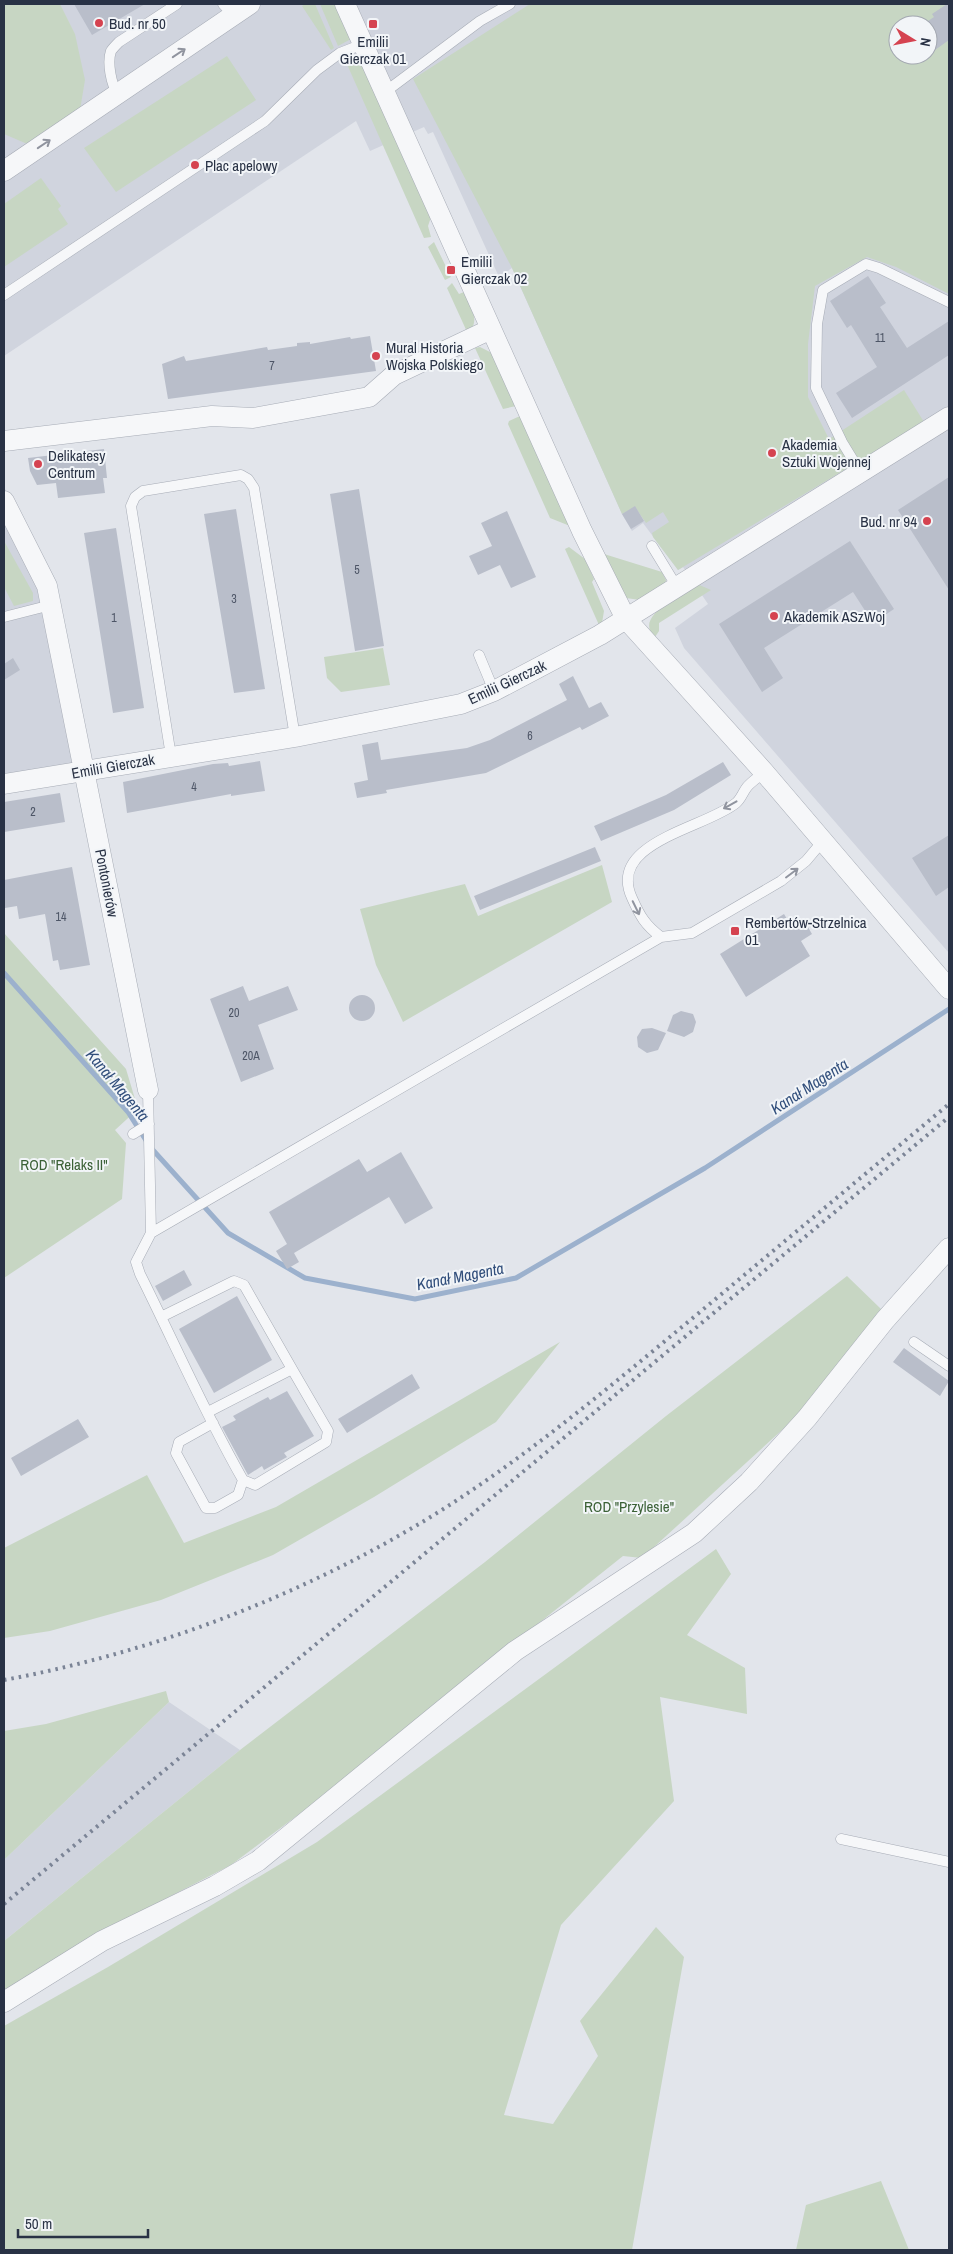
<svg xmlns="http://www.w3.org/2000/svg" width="953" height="2254" font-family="'Archivo Narrow',sans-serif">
<rect width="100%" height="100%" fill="#e2e5eb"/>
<!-- built -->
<path fill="#d0d4de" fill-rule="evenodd" d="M4,4H949V953L684,648L675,628L708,604L683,567L678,570L643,523L632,531L622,514L512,268L499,277L433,132L428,134L424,127L370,151L356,121L4,356ZM898,25H928V55H898Z
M4,487L53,580L93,776L4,791Z
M169,1702L240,1750L4,1941V1860Z"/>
<!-- green -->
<path fill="#c7d6c3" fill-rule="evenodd" d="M4,4H60L75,34L85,80L80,110L32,146L4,134Z
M305,4H315L334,48L331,50L302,6Z
M320,4H335L351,39L338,46Z
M530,4H949V294L896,267L867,257L815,286L808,344V397L829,439L904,390L924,422L678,570L653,537L652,533L669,522L663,512L646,523L635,507L622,514L512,268L413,79ZM898,25H928V55H898Z
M352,55L360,58L431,217L428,226L431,237L424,238L346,62L345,58Z
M227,56L256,100L116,192L84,148Z
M41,178L61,206L58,209L68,224L4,267V204Z
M434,242L451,277L445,280L428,247Z
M452,283L459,294L464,292C471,307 481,320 468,334L447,288Z
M480,347L492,353L516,406L503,409L475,348Z
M520,416L570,526L550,518L508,424L509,421Z
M4,541L33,593V601L14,606L4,587Z
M569,547L585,559L594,579L592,582L604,611L602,623L599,625L565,549Z
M604,554L662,572L666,580L665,586L640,600L626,598Z
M697,584L711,590L659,623V631L655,637C632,617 683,594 697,584Z
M383,648L390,685L341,692L327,678L324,657Z
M602,865L612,902L403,1022L376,965L360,909L465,884L478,916Z
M4,933L126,1069L138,1109L115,1130L126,1143L122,1199L4,1278Z
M847,1276L881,1309L805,1409L642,1558L623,1556L306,1809L231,1865L165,1899L4,1993V1941L240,1750L485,1562L666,1416Z
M560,1342L496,1422L374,1497L273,1555L161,1600L50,1631L4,1638V1548L147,1475L184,1543L276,1507Z
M716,1549L731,1574L687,1635L745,1668L747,1714L660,1697L674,1801L561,1925L504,2115L553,2124L598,2056L580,2021L656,1927L684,1957L632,2250H4V2026L108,1967L317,1842Z
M166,1691L169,1702L4,1860V1731L46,1724Z
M881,2181L909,2250H796L806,2205Z"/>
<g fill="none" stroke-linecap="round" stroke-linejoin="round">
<!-- stream -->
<path stroke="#9cb1cd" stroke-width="5" d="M4,973L128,1112L147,1142
M152,1149L228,1233L305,1278L415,1299L516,1278L705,1168L949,1009"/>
</g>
<!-- building -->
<path fill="#b9beca" d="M74,4H145L92,35Z
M947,4H949V40L928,55V21L934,17L932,14Z
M868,276L886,303L880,307L907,348L949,321V355L852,418L836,393L877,367L851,325L847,328L830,301Z
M370,336L376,371L168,399L162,364L184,356L186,361L267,347L268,350L297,346V343L310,342V344L350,337L351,339Z
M104,449L107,478H103L105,493L58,498L56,483L37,485L30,471L28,458Z
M949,477V590L898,510Z
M359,489L384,646L355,651L330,494Z
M635,506L644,521L631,529L622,514Z
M236,509L265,689L234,693L204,514Z
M507,511L536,577L511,588L500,565L478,575L469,556L492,546L481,523Z
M116,528L144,708L113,713L84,533Z
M850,541L894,609L873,623L853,592L764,648L783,678L762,692L719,624Z
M13,658L20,670L4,680V664Z
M573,676L589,708L601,702L609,716L582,730L580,727L486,773L386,790L387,793L357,798L354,783L368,780L362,745L378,742L381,760L467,748L490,740L567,700L559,684Z
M260,761L265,791L231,796V794L127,813L123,782L213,764L228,763L229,766Z
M723,762L731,775L674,810L601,841L594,826L666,795Z
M60,793L65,822L4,832V802Z
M949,835V887L936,896L912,858Z
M595,847L601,861L480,910L474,896Z
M72,867L90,965L60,970L58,960L53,961L45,914L19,919L17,906L5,908L4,880Z
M784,914L793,929L805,922L812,934L801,941L810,956L746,997L720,954Z
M243,986L249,1001L288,986L298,1010L258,1025L274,1069L241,1082L210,999Z
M349 1008a13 13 0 1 1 26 0a13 13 0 1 1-26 0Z
M681,1011L693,1014L696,1022L693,1032L684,1037L667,1031L673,1015Z
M652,1028L666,1033L658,1050L647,1053L638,1047L637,1037L642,1029Z
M401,1152L433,1208L405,1224L389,1197L294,1253L299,1262L287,1269L276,1251L287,1244L269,1212L359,1159L367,1172Z
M184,1270L192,1285L163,1301L155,1286Z
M237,1296L272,1360L214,1393L179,1329Z
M904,1348L949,1381L940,1396L893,1362Z
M412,1374L420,1388L347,1433L338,1419Z
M287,1391L314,1436L284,1453L287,1457L264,1470L262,1466L248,1475L222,1427L236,1420L233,1416L268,1397L270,1400Z
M78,1419L89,1437L21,1476L11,1458Z"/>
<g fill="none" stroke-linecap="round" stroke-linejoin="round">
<!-- lane casing -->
<g stroke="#a7acb6" stroke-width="11">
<path id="lane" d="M223,4L234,16
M385,92L480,21L510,4
M118,94C111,85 107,62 111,51C113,48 117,44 119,42L177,4
M4,295L265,121L317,70L340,53L363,44
M861,473L842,442L816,388L817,324L823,290L866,264L879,268L949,302
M652,546L677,587
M4,617L51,605
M479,655L494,691
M171,756L131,506L135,497L143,491L241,475L248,479L254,488L295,737
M764,772C759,777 752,781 747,787C743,792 741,799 736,803C706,828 606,842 632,898C640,916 645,925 661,937L692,933L781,881L806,861L822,842
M148,1090L151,1233L136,1262L140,1274C174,1342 205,1414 243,1480L238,1495L215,1508H206L176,1453L179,1442L213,1423
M133,1134L149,1124
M151,1233L661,937
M161,1317L234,1281L244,1285L292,1369
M914,1342L949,1366
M208,1412L292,1369L328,1431L326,1442L255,1485L243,1480
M841,1839L949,1862"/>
</g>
<!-- street casing -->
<g stroke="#a7acb6" stroke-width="21">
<path id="street" d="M345,4L582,531L626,619L764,772L949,989
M4,171L250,4
M4,441L212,416L253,418L369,397L394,375L491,329
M4,501L47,586L148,1090
M4,784L295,737L461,704L494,691L600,635L949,417
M4,2002L102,1941L215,1886L258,1861L515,1651L694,1533L749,1482L807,1418L885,1320L949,1248"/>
</g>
<!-- lane -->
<use href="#lane" stroke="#f6f7f9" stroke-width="10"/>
<!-- street -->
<use href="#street" stroke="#f6f7f9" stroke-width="20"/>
<!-- rail -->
<path stroke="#7b8496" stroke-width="4" stroke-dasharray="2.5 5" stroke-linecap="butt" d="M4,1680C150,1653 296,1598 424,1521C521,1462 607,1389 694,1317C779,1246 864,1175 949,1104
M4,1904L949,1117"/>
</g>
<!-- one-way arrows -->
<defs><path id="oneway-shaft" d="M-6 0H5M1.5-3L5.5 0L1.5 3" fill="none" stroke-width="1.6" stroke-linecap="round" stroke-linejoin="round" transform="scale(1.25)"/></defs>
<g stroke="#90949f">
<use href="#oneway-shaft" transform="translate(179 53) rotate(-34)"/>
<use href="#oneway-shaft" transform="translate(44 144) rotate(-34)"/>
<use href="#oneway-shaft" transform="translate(730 805) rotate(151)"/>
<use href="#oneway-shaft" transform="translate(792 873) rotate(-37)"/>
<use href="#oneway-shaft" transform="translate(636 908) rotate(64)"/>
</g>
<!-- markers -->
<g fill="#d54350" stroke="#f2f5f8" stroke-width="2">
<circle cx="99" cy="23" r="5"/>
<rect x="368" y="19" width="10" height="10" rx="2.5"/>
<circle cx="195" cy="165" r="5"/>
<rect x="446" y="265" width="10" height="10" rx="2.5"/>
<circle cx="376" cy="356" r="5"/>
<circle cx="772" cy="453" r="5"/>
<circle cx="38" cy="464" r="5"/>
<circle cx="927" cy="521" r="5"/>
<circle cx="774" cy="616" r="5"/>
<rect x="730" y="926" width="10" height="10" rx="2.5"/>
</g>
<g text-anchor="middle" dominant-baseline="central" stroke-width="4" stroke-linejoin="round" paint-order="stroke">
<!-- number labels -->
<g font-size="12" fill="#4d5566">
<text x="880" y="338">11</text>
<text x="272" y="366">7</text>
<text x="357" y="570">5</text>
<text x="234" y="599">3</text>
<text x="114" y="618">1</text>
<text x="530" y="736">6</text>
<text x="194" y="787">4</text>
<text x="33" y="812">2</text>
<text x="61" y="917">14</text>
<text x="234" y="1013">20</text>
<text x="251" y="1056">20A</text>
</g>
<!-- poi labels -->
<g font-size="15" fill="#293245" stroke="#f2f5f8" text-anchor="start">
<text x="109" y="23">Bud. nr 50</text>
<text x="373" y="41" text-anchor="middle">Emilii<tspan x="373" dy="17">Gierczak 01</tspan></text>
<text x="205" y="165">Plac apelowy</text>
<text x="461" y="261">Emilii<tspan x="461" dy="17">Gierczak 02</tspan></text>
<text x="386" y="347">Mural Historia<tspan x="386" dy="17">Wojska Polskiego</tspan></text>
<text x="782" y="444">Akademia<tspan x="782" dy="17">Sztuki Wojennej</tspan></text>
<text x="48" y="455">Delikatesy<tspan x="48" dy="17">Centrum</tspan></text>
<text x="917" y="521" text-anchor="end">Bud. nr 94</text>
<text x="784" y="616">Akademik ASzWoj</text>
<text x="745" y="922">Rembertów-Strzelnica<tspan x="745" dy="17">01</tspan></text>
</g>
<!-- street labels -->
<g font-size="15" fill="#293245" stroke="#f2f5f8">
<text transform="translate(507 682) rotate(-25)">Emilii Gierczak</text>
<text transform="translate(113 766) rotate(-10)">Emilii Gierczak</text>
<text transform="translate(107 883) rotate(79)">Pontonierów</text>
</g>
<!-- park labels -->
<g font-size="15" fill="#3b6136" stroke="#f2f5f8">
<text x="64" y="1164">ROD "Relaks II"</text>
<text x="629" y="1506">ROD "Przylesie"</text>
</g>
<!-- water labels -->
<g font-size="16" font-style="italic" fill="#314e7b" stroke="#f2f5f8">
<text transform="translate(118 1085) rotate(50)">Kanał Magenta</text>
<text transform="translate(809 1086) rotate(-33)">Kanał Magenta</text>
<text transform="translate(460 1276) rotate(-11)">Kanał Magenta</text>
</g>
</g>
<!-- border -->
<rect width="953" height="2254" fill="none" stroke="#293245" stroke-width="10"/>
<!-- north arrow -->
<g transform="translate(913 40) rotate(100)"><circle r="24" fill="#f2f5f8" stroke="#a2a7b0"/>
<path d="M0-4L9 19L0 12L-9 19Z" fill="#d54350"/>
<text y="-8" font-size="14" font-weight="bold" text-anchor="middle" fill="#293245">N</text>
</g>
<!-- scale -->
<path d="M18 2229v8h130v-8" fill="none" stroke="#293245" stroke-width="2.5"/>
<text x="25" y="2229" font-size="15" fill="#293245" stroke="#f2f5f8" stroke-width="4" paint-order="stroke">50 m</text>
</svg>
